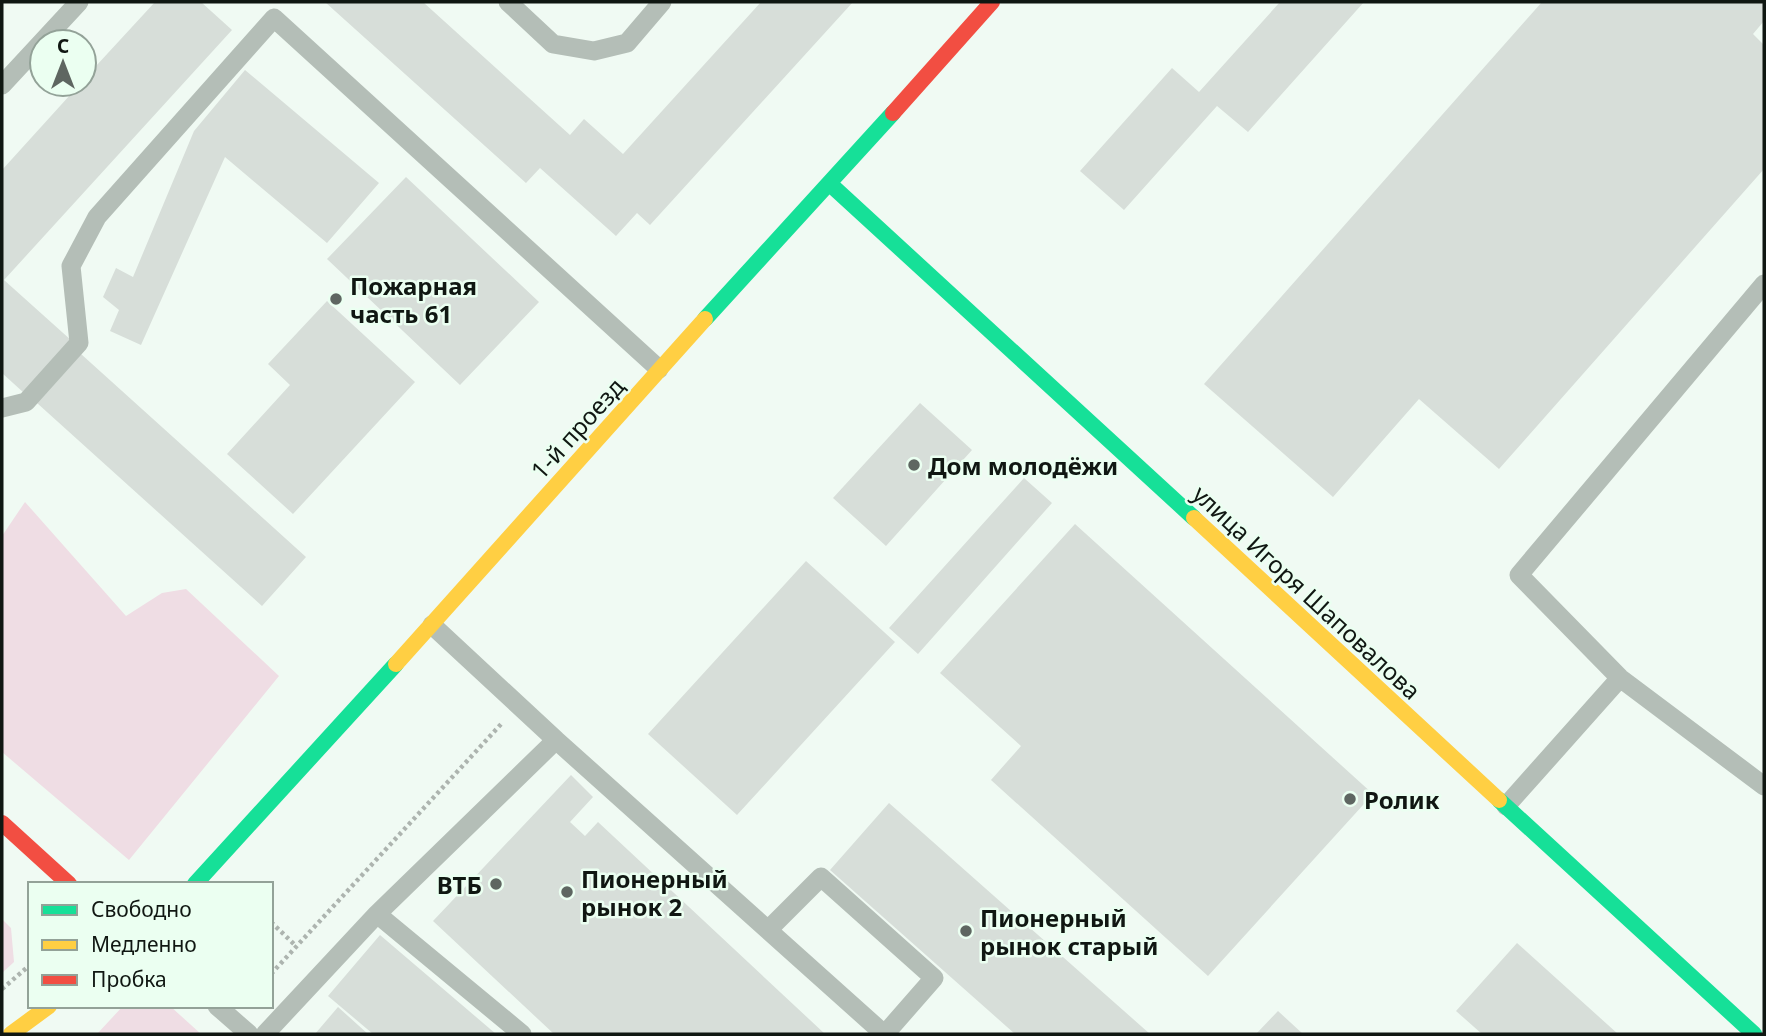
<svg xmlns="http://www.w3.org/2000/svg" width="1766" height="1036" font-family="'Noto Sans',sans-serif">
<rect width="100%" height="100%" fill="#f0faf3"/>
<!-- green -->
<path fill="#efdde4" d="M25,502L126,616L162,593L186,589L279,676L129,860L2,752V536Z
M2,919L11,928L14,962L2,973Z
M123,1006H170L201,1034H97Z"/>
<!-- building -->
<path fill="#d7ded9" d="M155,2H201L232,30L4,280L72,341L24,393L2,373V170L80,84H84V79Z
M325,2H423L570,135L584,119L623,154L761,2H853L650,225L637,213L616,236L540,168L526,183Z
M1280,2H1364L1248,132L1217,106L1124,210L1080,171L1172,68L1199,92Z
M1542,2H1761L1764,5V21L1753,34L1764,45V169L1499,469L1419,399L1333,497L1204,384Z
M245,70L379,183L327,243L225,157L141,345L110,331L119,310L103,297L116,268L133,277L194,131Z
M406,177L539,302L460,385L327,259Z
M327,301L415,382L293,514L227,454L290,385L268,364Z
M81,354L306,557L262,606L37,403Z
M920,403L972,450L886,546L833,498Z
M1024,478L1052,503L918,654L889,628Z
M1075,524L1373,794L1208,976L991,780L1021,746L940,673Z
M806,561L895,642L737,815L648,734Z
M571,775L593,797L570,822L585,836L598,822L825,1034H554L433,921Z
M889,803L1150,1034H1015L830,870Z
M380,935L496,1034H373L328,996Z
M1517,943L1618,1034H1482L1456,1011Z
M338,1007L368,1034H315Z
M1278,1011L1303,1034H1256Z"/>
<g fill="none" stroke-linecap="round" stroke-linejoin="round">
<!-- path -->
<path stroke="#adb4af" stroke-width="4.5" stroke-dasharray="3.5 3.5" stroke-linecap="butt" d="M271,922L296,946
M271,974L503,722
M2,989L30,965"/>
<!-- lane -->
<path stroke="#b4beb7" stroke-width="19" d="M508,2L553,44L594,51L627,43L662,2
M2,85L79,2
M1764,284L1519,575L1620,678L1764,786
M2,408L26,402L79,343L71,266L97,217L274,18L659,369
M556,740L884,1034
M1506,806L1620,678
M377,914L556,740L432,625
M768,930L821,877L934,978L885,1034
M217,1006L249,1034
M265,1034L377,914L522,1034"/>
<!-- fast -->
<path stroke="#16e098" stroke-width="16" d="M830,184L1194,518
M705,319L893,113
M1499,800L1754,1034
M195,884L396,664"/>
<!-- slow -->
<path stroke="#ffcf43" stroke-width="16" d="M1194,518L1499,800
M396,664L705,319
M11,1034L49,1006"/>
<!-- jam -->
<path stroke="#f24e42" stroke-width="16" d="M893,113L992,2
M2,823L69,884"/>
</g>
<!-- markers -->
<g fill="#5e6661" stroke="#ebfff1" stroke-width="2.5">
<circle cx="336" cy="299" r="7"/>
<circle cx="914" cy="465" r="7"/>
<circle cx="1350" cy="799" r="7"/>
<circle cx="496" cy="884" r="7"/>
<circle cx="567" cy="892" r="7"/>
<circle cx="966" cy="931" r="7"/>
</g>
<g text-anchor="middle" dominant-baseline="central" stroke-width="5" stroke-linejoin="round" paint-order="stroke">
<!-- poi labels -->
<g font-size="24" font-weight="bold" fill="#101712" stroke="#ebfff1" text-anchor="start">
<text x="350" y="285">Пожарная<tspan x="350" dy="28">часть 61</tspan></text>
<text x="928" y="465">Дом молодёжи</text>
<text x="1364" y="799">Ролик</text>
<text x="581" y="878">Пионерный<tspan x="581" dy="28">рынок 2</tspan></text>
<text x="482" y="884" text-anchor="end">ВТБ</text>
<text x="980" y="917">Пионерный<tspan x="980" dy="28">рынок старый</tspan></text>
</g>
<!-- street labels -->
<g font-size="24" fill="#101712" stroke="#ebfff1">
<text transform="translate(577 428) rotate(-48)">1-й проезд</text>
<text transform="translate(1307 592) rotate(43)">улица Игоря Шаповалова</text>
</g>
</g>
<!-- border -->
<rect width="1766" height="1036" fill="none" stroke="#101712" stroke-width="7"/>
<!-- legend -->
<rect x="28" y="882" width="245" height="126" fill="#ebfff1" stroke="#93a298" stroke-width="2"/>
<rect x="42" y="905" width="35" height="10" fill="#16e098" stroke="#93a298" stroke-width="2"/>
<text x="91" y="917" font-size="21" fill="#101712">Свободно</text>
<rect x="42" y="940" width="35" height="10" fill="#ffcf43" stroke="#93a298" stroke-width="2"/>
<text x="91" y="952" font-size="21" fill="#101712">Медленно</text>
<rect x="42" y="975" width="35" height="10" fill="#f24e42" stroke="#93a298" stroke-width="2"/>
<text x="91" y="987" font-size="21" fill="#101712">Пробка</text>
<!-- north arrow -->
<g transform="translate(63 63)"><circle r="33" fill="#ebfff1" stroke="#93a298" stroke-width="2"/>
<path d="M0-5L12 26L0 18L-12 26Z" fill="#5e6661"/>
<text y="-10" font-size="19" font-weight="bold" text-anchor="middle" fill="#101712">С</text>
</g>
</svg>
